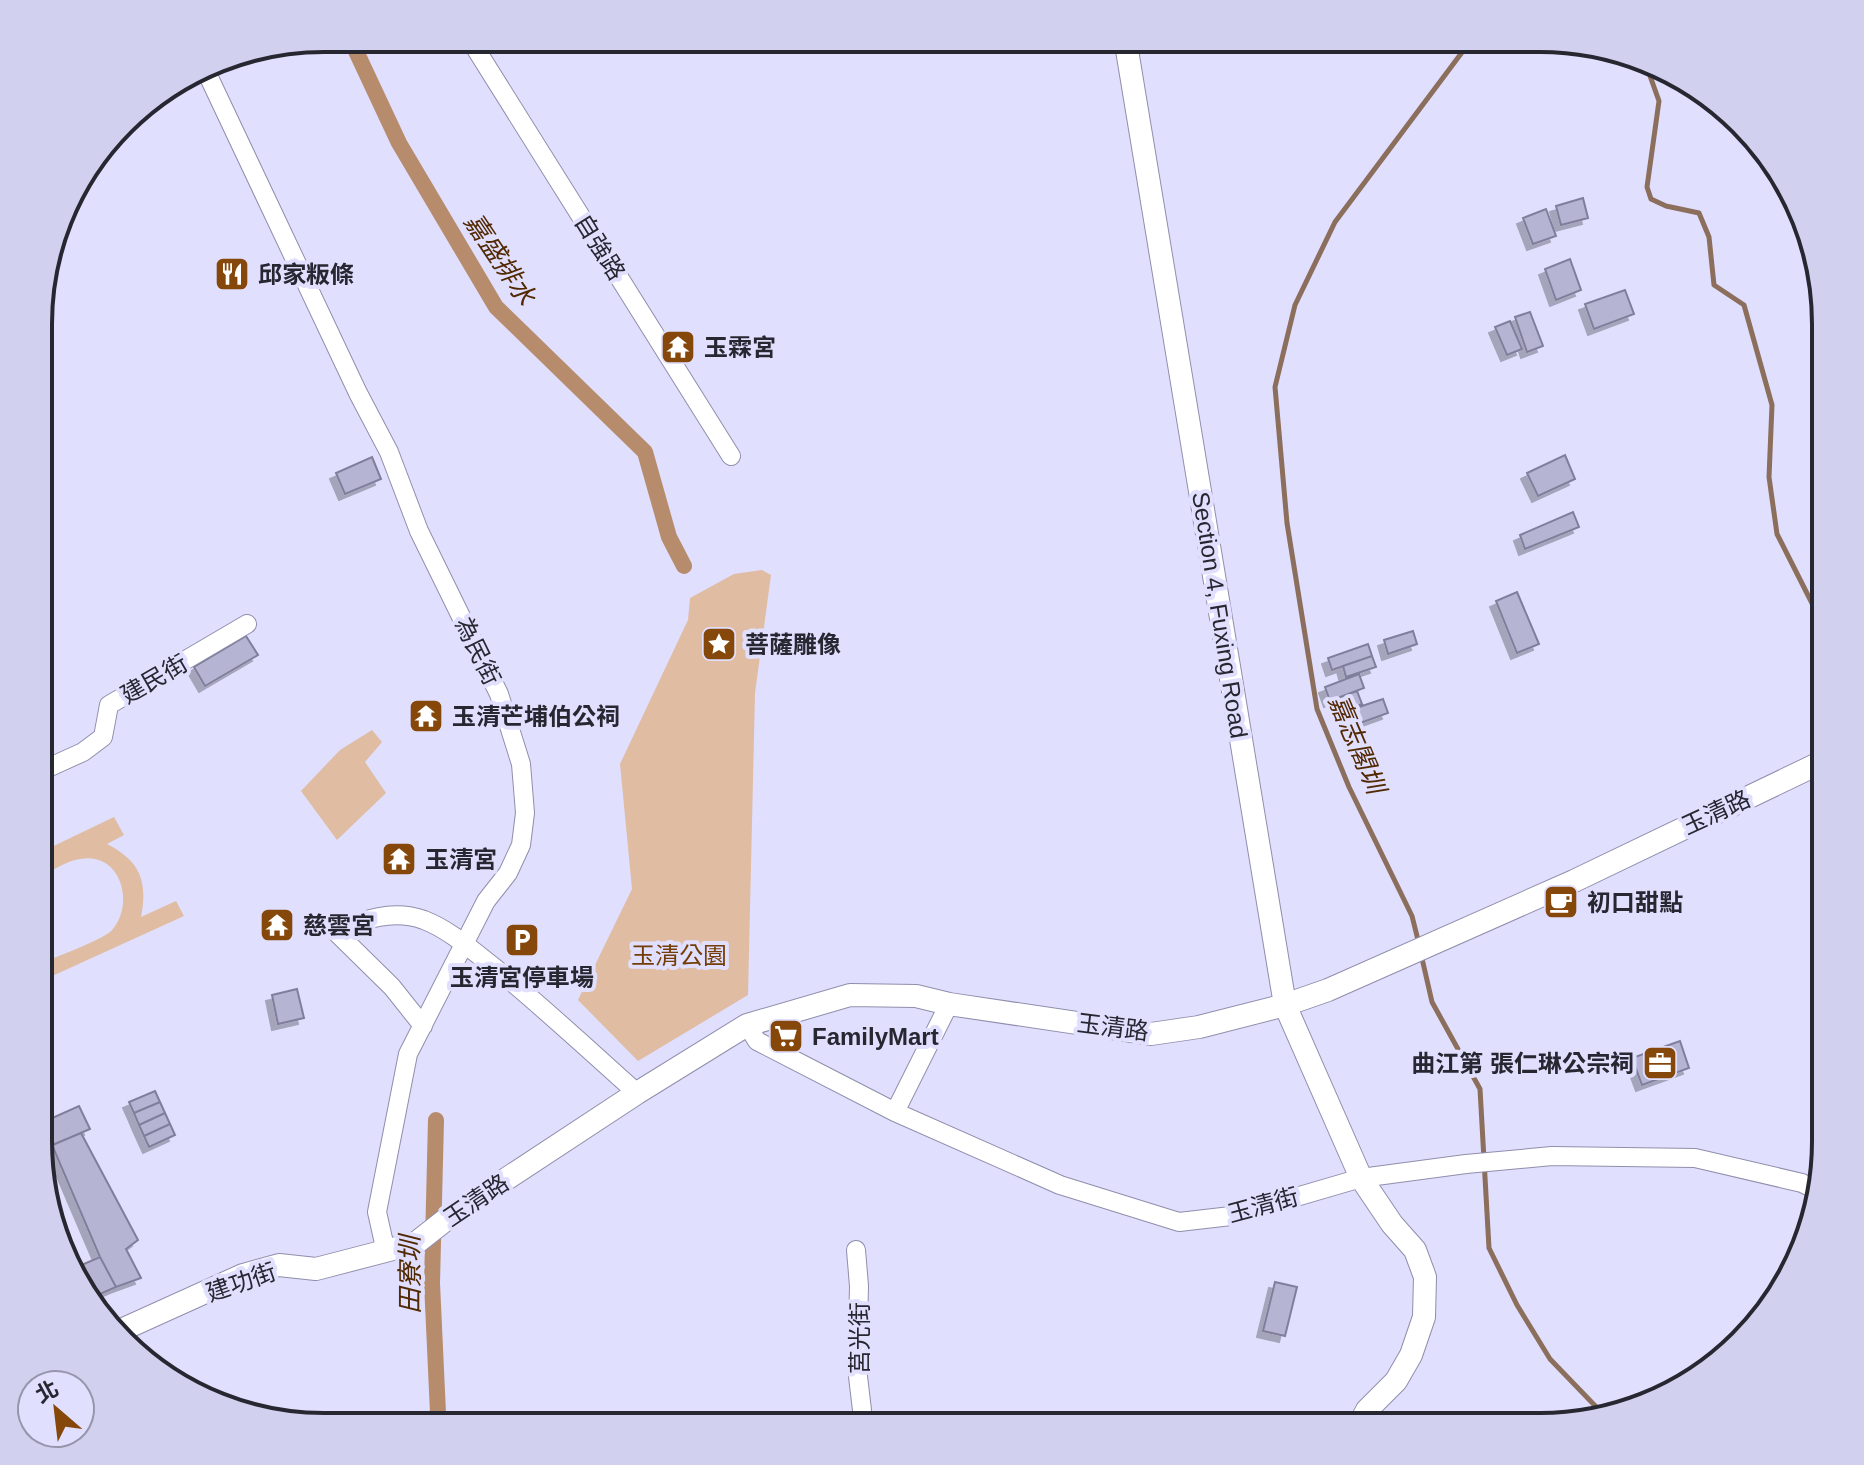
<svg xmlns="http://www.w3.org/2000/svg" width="1864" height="1465" font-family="Arial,'Noto Sans TC',sans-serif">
<defs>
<filter id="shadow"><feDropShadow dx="-6" dy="6" stdDeviation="0" flood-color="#0004"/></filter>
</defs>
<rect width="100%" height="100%" fill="#e0dffe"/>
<!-- green -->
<path fill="#dfbca2" d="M762,570L771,575L755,693L748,995L638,1061L578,1000L632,889L620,764L688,620L690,598L734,574Z
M372,730L382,742L365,762L386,793L337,840L301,791L340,750Z
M114,817L124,835L107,844C140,861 148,881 141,917L176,901L184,916L39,982V964C55,957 104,940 113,929C135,902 120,851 80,859C66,861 52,871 39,877V853Z"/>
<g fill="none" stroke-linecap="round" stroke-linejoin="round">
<!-- stream -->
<path stroke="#8b6e5b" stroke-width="5" d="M1644,59L1659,101L1647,187L1651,199L1666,206L1699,213L1709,237L1714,285L1744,305L1772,405L1769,477L1777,534L1826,631
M1419,944L1412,916L1349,787L1317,709L1287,523L1275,387L1295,305L1335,222L1472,39
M1421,954L1432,1002L1480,1089L1489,1248L1517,1305L1550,1359L1603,1414"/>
<!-- canal -->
<path stroke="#b68c6d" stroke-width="16" d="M347,38L355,49L399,143L496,307L645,452L669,537L684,566
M428,1426L438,1413L432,1283L436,1120"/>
</g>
<!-- building -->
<path fill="#b5b4d2" stroke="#807f9b" stroke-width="2" filter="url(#shadow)" d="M1583,198L1588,218L1561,225L1556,206Z
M1546,209L1556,236L1533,244L1523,218Z
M1570,259L1581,290L1556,300L1545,269Z
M1625,290L1634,314L1594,329L1585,304Z
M1530,312L1543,346L1527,352L1515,317Z
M1510,321L1522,349L1507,355L1495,327Z
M1565,455L1575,479L1538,496L1527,473Z
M372,457L381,479L345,494L336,473Z
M1573,512L1579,527L1525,549L1520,535Z
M1517,592L1539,644L1517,653L1496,601Z
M1413,631L1417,644L1388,654L1384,640Z
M246,636L258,655L205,686L194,667Z
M1368,644L1372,656L1332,670L1328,658Z
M1372,656L1376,667L1346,677L1343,666Z
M1359,674L1364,688L1330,701L1325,687Z
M1357,691L1362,704L1342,712L1337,698Z
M1383,699L1388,713L1349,727L1344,712Z
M297,989L304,1018L278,1024L272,995Z
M1680,1041L1689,1068L1642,1085L1632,1058Z
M155,1091L160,1102L134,1113L129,1102Z
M160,1102L165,1113L139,1125L134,1113Z
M79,1106L90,1129L39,1151V1124Z
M165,1113L170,1124L144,1136L139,1125Z
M170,1124L175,1135L149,1147L144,1136Z
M81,1133L138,1240L126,1249L141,1278L116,1287L100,1257L52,1145Z
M100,1257L116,1287L91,1298L70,1270Z
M1275,1282L1297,1287L1285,1336L1263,1331Z"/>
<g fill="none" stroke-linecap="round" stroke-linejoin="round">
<!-- minor casing -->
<g stroke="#908eab" stroke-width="20">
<path id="minor" d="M469,38L731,456
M205,69L358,393L389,452L419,531L499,694L521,764L525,813L521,845L508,873L486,901L408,1054L377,1212L386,1252
M39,772L83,752L103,737L109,705L247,624
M747,1025L757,1041L895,1112L1060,1185L1179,1222L1231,1216L1361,1178L1466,1164L1552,1156L1695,1158L1802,1183L1818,1191
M423,1026L392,987L336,932C364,919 393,909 424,920C450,930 473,951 495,968C544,1008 590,1051 637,1093
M895,1112L949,1004
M856,1250L859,1286L857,1368L864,1427"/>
</g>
<!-- tertiary casing -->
<g stroke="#908eab" stroke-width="24">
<path id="tertiary" d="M1125,38L1285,1005L1361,1178L1392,1224L1415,1250L1425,1277L1424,1317L1411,1355L1396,1381L1367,1410L1358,1427
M117,1332L243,1275L279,1265L316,1269L416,1243L453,1214L637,1093L747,1025L850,995L916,996L949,1004L1151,1034L1199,1027L1285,1005L1328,990L1574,881L1826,760"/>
</g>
<!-- minor -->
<use href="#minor" stroke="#fff" stroke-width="18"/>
<!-- tertiary -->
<use href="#tertiary" stroke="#fff" stroke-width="22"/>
</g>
<!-- icons -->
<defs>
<g id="restaurant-square" transform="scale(1.8)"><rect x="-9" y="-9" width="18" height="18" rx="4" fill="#86480a" stroke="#e0dffe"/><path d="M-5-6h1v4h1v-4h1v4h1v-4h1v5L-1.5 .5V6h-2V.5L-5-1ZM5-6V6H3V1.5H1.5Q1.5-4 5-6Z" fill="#fff"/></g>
<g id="temple-square" transform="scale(1.8)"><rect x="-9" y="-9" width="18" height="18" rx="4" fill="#86480a" stroke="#e0dffe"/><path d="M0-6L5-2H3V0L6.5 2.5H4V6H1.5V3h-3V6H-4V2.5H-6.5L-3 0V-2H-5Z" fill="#fff"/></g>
<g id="sight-square" transform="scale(1.8)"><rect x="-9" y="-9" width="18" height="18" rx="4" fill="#86480a" stroke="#e0dffe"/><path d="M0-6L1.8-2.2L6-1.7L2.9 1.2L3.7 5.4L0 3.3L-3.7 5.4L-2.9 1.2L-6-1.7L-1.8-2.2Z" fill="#fff"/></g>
<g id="cafe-square" transform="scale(1.8)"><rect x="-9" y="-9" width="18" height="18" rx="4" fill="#86480a" stroke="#e0dffe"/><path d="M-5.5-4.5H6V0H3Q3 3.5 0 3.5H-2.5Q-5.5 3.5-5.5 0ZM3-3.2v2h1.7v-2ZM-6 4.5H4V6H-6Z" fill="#fff"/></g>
<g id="parking-square" transform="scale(1.8)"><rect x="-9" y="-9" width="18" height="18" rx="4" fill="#86480a" stroke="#e0dffe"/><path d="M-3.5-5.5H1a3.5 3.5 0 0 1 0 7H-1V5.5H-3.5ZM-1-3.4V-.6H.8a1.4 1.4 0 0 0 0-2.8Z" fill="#fff"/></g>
<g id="supermarket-square" transform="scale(1.8)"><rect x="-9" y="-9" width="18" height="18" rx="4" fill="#86480a" stroke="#e0dffe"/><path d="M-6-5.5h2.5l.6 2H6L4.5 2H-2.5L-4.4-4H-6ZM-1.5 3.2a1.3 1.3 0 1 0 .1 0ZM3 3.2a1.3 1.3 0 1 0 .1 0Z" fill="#fff"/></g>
<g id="office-square" transform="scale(1.8)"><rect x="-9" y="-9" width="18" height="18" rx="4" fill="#86480a" stroke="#e0dffe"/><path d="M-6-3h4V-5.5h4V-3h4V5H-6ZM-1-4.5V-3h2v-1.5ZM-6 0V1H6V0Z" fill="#fff"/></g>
</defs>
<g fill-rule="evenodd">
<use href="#restaurant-square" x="232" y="274"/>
<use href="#temple-square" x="678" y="347"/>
<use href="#sight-square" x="719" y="644"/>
<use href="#temple-square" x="426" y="716"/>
<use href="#temple-square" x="399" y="859"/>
<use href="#cafe-square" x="1561" y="902"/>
<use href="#temple-square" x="277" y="925"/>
<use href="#parking-square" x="522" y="940"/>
<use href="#supermarket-square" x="786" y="1036"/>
<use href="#office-square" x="1660" y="1063"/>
</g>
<g text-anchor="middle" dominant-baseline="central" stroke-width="8" stroke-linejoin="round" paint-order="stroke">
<!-- street labels -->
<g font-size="24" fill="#272732" stroke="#e0dffe">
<text transform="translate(600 247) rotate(58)">自強路</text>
<text transform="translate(1220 615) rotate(81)">Section 4, Fuxing Road</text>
<text transform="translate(478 651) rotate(64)">為民街</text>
<text transform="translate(154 679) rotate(-30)">建民街</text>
<text transform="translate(1716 812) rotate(-25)">玉清路</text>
<text transform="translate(1113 1027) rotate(7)">玉清路</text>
<text transform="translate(476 1200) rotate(-34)">玉清路</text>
<text transform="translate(1263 1205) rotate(-15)">玉清街</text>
<text transform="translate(241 1282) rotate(-19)">建功街</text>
<text transform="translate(859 1338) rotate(-90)">莒光街</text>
</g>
<!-- poi labels -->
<g font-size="24" font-weight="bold" fill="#272732" stroke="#e0dffe" text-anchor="start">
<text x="258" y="274">邱家粄條</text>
<text x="704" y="347">玉霖宮</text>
<text x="745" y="644">菩薩雕像</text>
<text x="452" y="716">玉清芒埔伯公祠</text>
<text x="425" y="859">玉清宮</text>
<text x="1587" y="902">初口甜點</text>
<text x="303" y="925">慈雲宮</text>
<text x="522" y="977" text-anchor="middle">玉清宮停車場</text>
<text x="812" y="1036">FamilyMart</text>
<text x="1634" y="1063" text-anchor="end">曲江第 張仁琳公宗祠</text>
</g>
<!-- park labels -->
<g font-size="24" fill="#743d07" stroke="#e0dffe">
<text x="679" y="955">玉清公園</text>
</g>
<!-- water labels -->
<g font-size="26" font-style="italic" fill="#522902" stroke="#e0dffe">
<text transform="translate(500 259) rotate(56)">嘉盛排水</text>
<text transform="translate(1357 744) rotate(67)">嘉志閣圳</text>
<text transform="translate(410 1275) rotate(-90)">田寮圳</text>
</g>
</g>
<!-- crop -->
<path d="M0 0H1864V1465H0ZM324 52H1540A272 272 0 0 1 1812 324V1141A272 272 0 0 1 1540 1413H324A272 272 0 0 1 52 1141V324A272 272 0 0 1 324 52Z" fill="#d1d0ee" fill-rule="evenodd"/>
<path fill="none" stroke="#272732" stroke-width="4" d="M324 52H1540A272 272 0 0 1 1812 324V1141A272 272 0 0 1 1540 1413H324A272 272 0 0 1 52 1141V324A272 272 0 0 1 324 52Z"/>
<!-- north arrow -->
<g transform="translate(56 1409) rotate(332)"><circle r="38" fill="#e0dffe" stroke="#9695ac" stroke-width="2"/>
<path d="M0-6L14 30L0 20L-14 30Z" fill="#86480a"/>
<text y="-12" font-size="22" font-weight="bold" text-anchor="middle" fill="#272732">北</text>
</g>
</svg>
